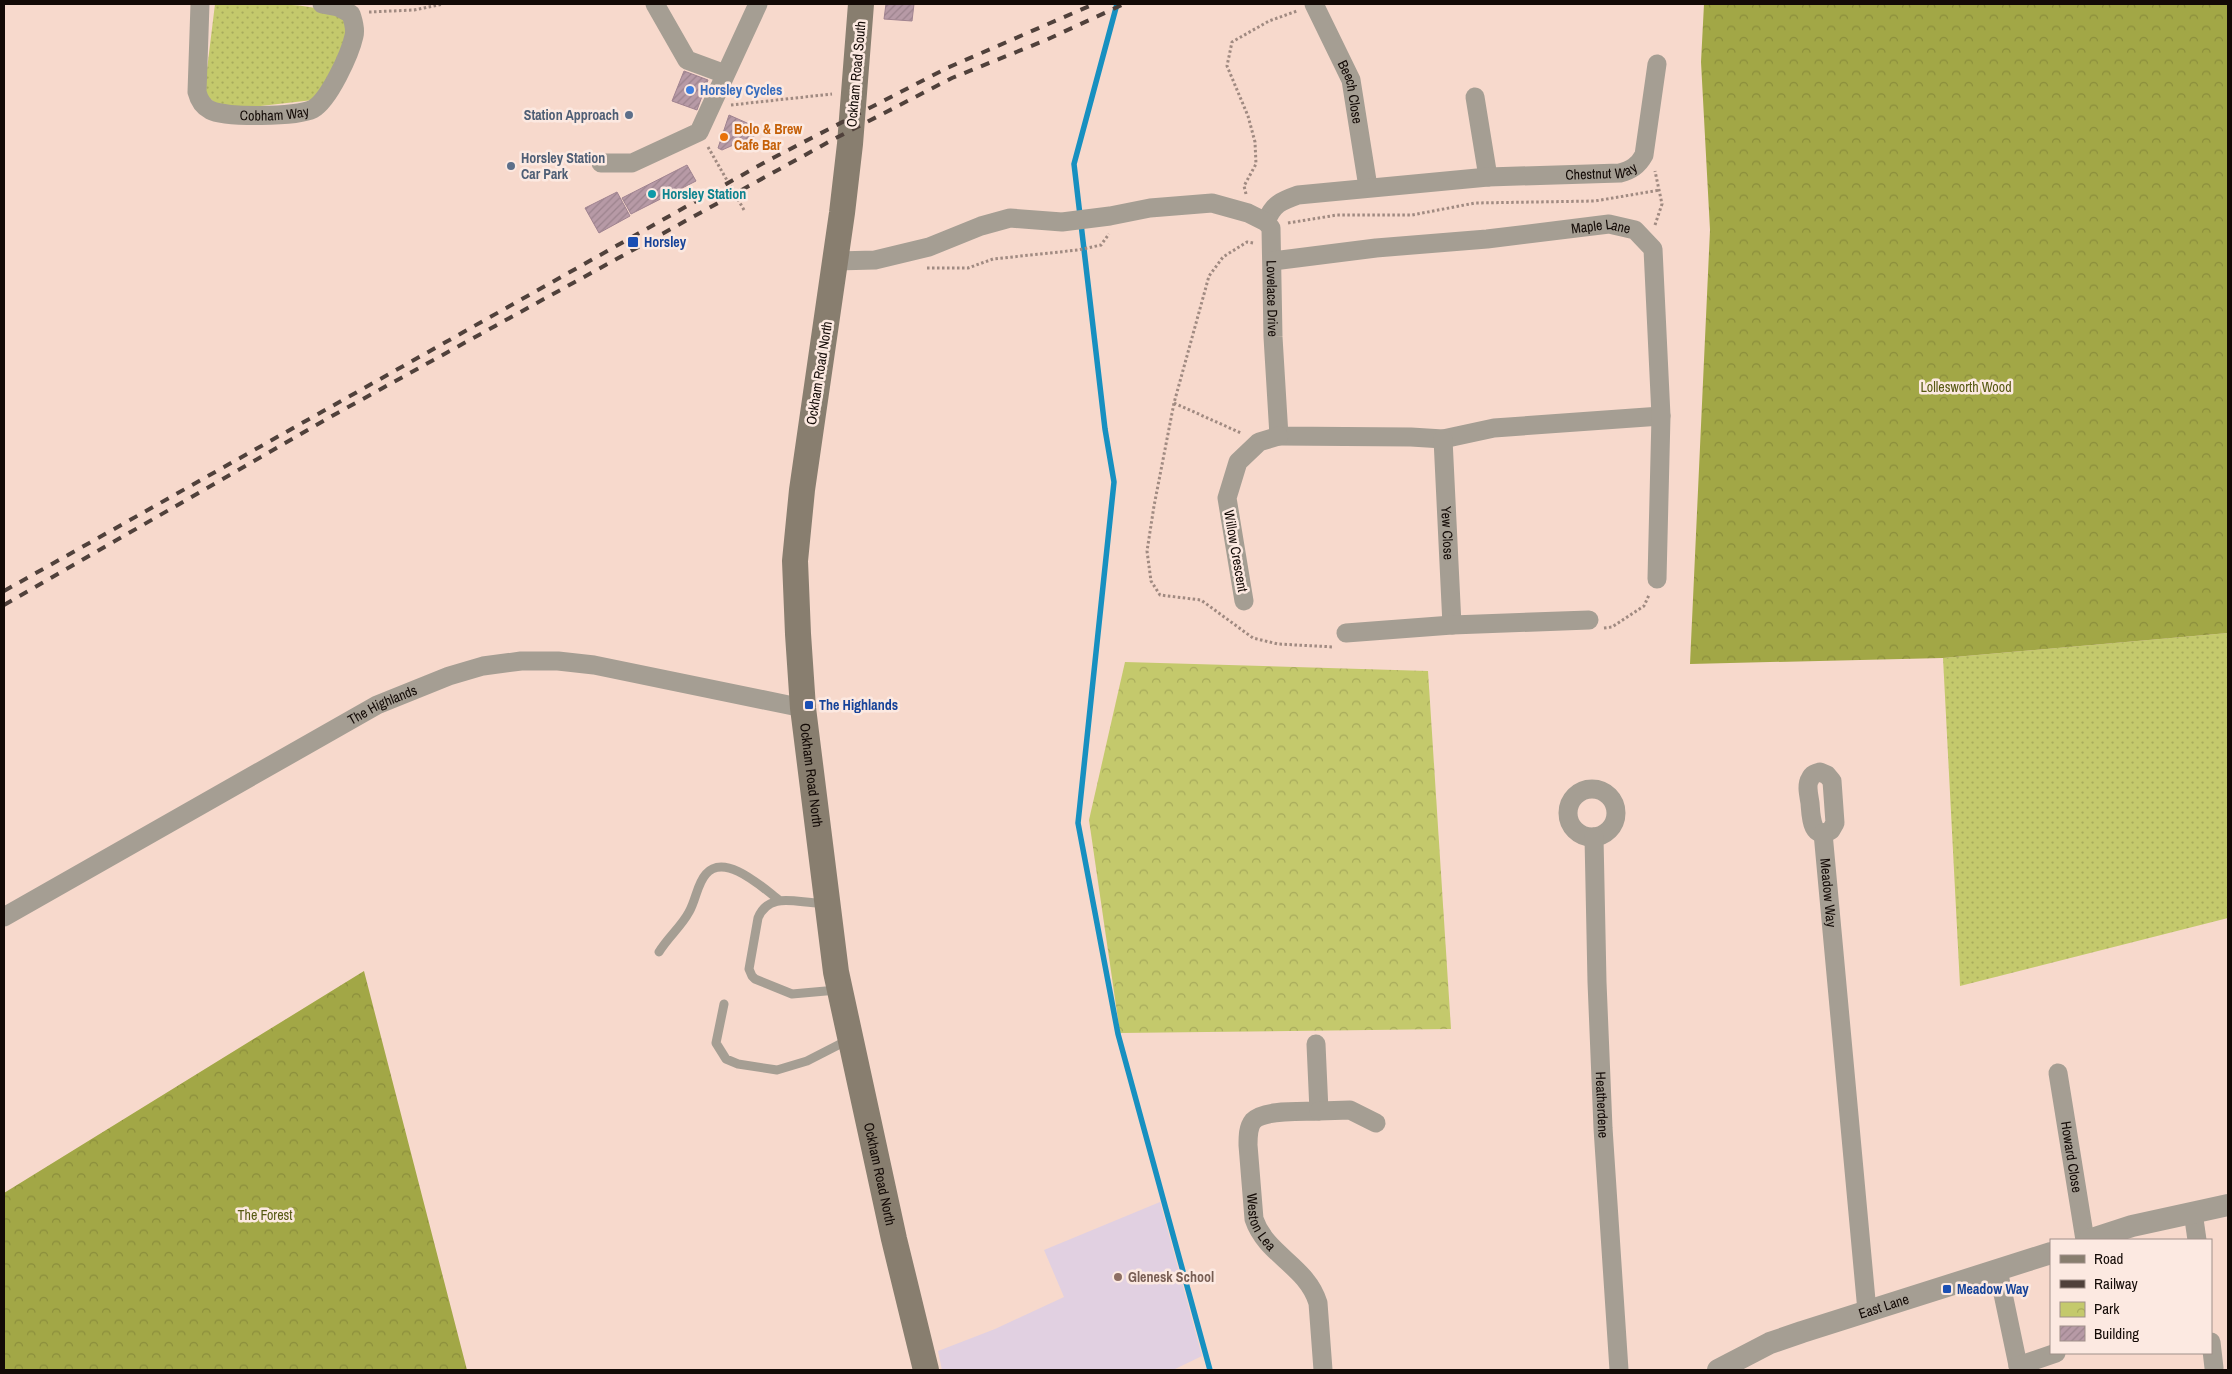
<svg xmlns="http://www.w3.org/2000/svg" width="2232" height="1374" font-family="'Archivo Narrow',sans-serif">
<defs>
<pattern id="grass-dots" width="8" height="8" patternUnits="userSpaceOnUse" patternTransform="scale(1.25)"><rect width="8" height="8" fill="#c4c96c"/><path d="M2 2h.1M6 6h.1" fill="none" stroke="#a8ab5c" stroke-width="1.8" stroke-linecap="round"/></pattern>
<pattern id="forest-crowns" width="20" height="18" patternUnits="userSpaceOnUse" patternTransform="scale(1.25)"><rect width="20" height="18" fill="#a2a746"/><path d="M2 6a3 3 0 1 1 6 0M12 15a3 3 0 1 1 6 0" fill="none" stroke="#8b8e3c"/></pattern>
<pattern id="park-crowns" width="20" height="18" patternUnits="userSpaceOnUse" patternTransform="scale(1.25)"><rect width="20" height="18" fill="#c4c96c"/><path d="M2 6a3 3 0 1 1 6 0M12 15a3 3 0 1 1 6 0" fill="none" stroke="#a8ab5c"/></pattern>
<pattern id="building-hatch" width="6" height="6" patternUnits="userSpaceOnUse" patternTransform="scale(1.25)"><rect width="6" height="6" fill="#b79aa6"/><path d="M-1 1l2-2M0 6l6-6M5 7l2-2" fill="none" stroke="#9c838d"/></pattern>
</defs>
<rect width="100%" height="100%" fill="#f7d9cc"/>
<!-- education -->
<path fill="#e1d0e1" d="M1160,1202L1202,1356L1173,1370H942L938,1351L995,1329L1064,1297L1044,1250Z"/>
<!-- grass -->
<path fill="url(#grass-dots)" d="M215,4C257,4 301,1 341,14L349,32L340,63L313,100L224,110L204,94Z
M2228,633V918L1960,986L1943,658Z"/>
<!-- forest -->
<path fill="url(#forest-crowns)" d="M1704,4H2228V633L1943,658L1690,664L1710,230L1701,62Z
M364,971L467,1370H4V1193Z"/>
<!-- park -->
<path fill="url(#park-crowns)" d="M1125,662L1428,671L1451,1029L1120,1033L1089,820Z"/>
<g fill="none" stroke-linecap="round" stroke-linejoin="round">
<!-- stream -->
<path stroke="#1790c0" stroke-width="5.5" d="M1117,4L1074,164L1105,429L1114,482L1078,823L1118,1034L1210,1370"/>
</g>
<!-- building -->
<path fill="url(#building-hatch)" stroke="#a08390" d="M886,4H914L912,21L884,19Z
M684,71L708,80L697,110L672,101Z
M729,115L765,131L722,150L718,148Z
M687,165L696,181L631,214L622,198Z
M617,192L630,216L599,233L585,208Z"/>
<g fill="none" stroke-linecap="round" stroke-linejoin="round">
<!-- path -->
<path stroke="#a08a81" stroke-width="3" stroke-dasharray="2.5 2.5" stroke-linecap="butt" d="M369,12L414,10L443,4
M731,105L832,94
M708,147L744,210
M1246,194L1244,186L1256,164L1255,142L1248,116L1227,66L1232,42L1269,21L1297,11
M1288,223L1337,215H1412L1475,203L1595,201L1660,190
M1655,225L1662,204L1655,171
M1253,243L1247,242L1223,257L1209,276L1174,403L1154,506L1147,551L1151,581L1160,595L1201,600L1253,638L1278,644L1334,647
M927,268H968L993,259L1078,250L1101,245L1109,234
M1174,403L1241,433
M1604,628L1612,627L1644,606L1649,595"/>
<!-- service -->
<path stroke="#a59e93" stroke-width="9" d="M825,903C801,905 770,889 758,918L749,969L752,976L755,979L792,994L837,990
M659,952C668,937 681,927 689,912C696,900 697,884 706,874C725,852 763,888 779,900
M724,1004L716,1043L726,1059L738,1064L777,1070L807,1061L848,1040"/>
<!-- minor -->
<g stroke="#a59e93" stroke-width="19">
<path id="s1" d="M200,4L197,92C199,100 202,106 210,110C225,118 297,117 313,109C329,100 350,54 354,36C356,28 353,21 351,14L338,7L322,4"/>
<path d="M655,4L687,60L725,74"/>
<path id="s2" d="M1314,4L1351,80L1368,187"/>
<path d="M1475,97L1488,177"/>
<path d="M601,163H632L699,132L758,4"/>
<path id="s3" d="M1266,222C1273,204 1281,201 1298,195L1488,177L1620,173C1631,170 1638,166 1644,155L1657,64"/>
<path id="s4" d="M836,261L875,260L929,247L981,226L1010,218L1062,222L1110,216L1150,208L1212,203L1248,213L1266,222L1271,228L1273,337L1279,436L1411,437L1443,439L1494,428L1661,416"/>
<path id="s5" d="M1273,261L1376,248L1487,239L1609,224L1635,230L1653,249L1661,416L1657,579"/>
<path id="s6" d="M1443,439L1452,625"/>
<path d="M1244,601L1227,498L1238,462L1259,442L1279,436"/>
<path d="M1346,633L1452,625L1589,620"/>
<path d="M1820,772L1827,775L1832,781L1835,823L1831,830C1811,842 1811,815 1810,803C1809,796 1806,785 1810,779C1812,774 1816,773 1820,772Z"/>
<circle cx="1592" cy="813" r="24"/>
<path id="s7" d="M1823,833L1867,1311"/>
<path id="s8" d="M1594,837L1597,982L1603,1128L1619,1370"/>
<path id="s9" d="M4,917L377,705L449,676L483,666L521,661H558L594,665L803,708"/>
<path id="s10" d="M1316,1044L1319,1111C1304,1112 1264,1109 1253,1121C1248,1127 1248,1137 1248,1145L1254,1219C1266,1255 1307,1266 1318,1303L1323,1370"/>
<path id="s11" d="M2058,1073L2085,1240"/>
<path d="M1319,1111L1350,1110L1376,1123"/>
<path d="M2193,1212L2197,1240"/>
<path d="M1998,1270L2019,1370"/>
<path d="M2211,1342L2214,1368"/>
<path d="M2018,1366L2056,1353"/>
</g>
<!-- tertiary -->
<g stroke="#a59e93" stroke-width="22">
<path d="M2089,1240L2132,1226L2228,1205"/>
<path id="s12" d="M1718,1370L1770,1343L1802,1332L2051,1253"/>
</g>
<!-- secondary -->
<path stroke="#887e6f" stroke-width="26" id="s13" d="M861,4L850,144L842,213L802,490L795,561L798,634L803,708L836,972L894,1239L926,1370"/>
<!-- rail -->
<path stroke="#50413b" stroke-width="4" stroke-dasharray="9 9" stroke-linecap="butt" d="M4,591L767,161L947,68L1094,4
M4,605L332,416L834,139L952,78L1046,40L1124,4"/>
</g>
<!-- markers -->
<circle fill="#3f7fe0" stroke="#fce9e1" stroke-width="2" cx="690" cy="90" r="5"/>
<g fill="#5c6f8a" stroke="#fce9e1" stroke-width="2">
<circle cx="629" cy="115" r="5"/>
<circle cx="511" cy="166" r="5"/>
</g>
<circle fill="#e8710a" stroke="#fce9e1" stroke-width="2" cx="724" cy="137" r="5"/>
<circle fill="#0f9aa8" stroke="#fce9e1" stroke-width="2" cx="652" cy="194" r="5"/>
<g fill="#1a4fb4" stroke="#fce9e1" stroke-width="2">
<rect x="627" y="236" width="12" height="12" rx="2.5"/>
<rect x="804" y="700" width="10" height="10" rx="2.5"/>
<rect x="1942" y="1284" width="10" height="10" rx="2.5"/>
</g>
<circle fill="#8d6e63" stroke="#fce9e1" stroke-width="2" cx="1118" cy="1277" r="5"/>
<g text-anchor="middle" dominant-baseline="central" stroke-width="5" stroke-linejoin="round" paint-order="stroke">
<!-- street labels -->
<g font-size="14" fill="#130a06" stroke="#fce9e1">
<text transform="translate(856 74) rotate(-85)">Ockham Road South</text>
<text stroke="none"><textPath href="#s2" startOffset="96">Beech Close</textPath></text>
<text stroke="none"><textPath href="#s1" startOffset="176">Cobham Way</textPath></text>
<text stroke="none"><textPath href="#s3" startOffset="348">Chestnut Way</textPath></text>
<text stroke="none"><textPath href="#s5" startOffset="330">Maple Lane</textPath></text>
<text stroke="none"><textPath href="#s4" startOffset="520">Lovelace Drive</textPath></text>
<text transform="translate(819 373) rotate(-81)">Ockham Road North</text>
<text stroke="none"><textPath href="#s6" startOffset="94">Yew Close</textPath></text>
<text transform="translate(1236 551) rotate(80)">Willow Crescent</text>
<text stroke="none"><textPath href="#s9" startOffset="434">The Highlands</textPath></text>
<text stroke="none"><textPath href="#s13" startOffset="776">Ockham Road North</textPath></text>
<text stroke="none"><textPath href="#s7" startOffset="60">Meadow Way</textPath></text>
<text stroke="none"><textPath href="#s8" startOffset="268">Heatherdene</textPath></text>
<text stroke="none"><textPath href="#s11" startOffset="85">Howard Close</textPath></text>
<text stroke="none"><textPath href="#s13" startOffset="1181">Ockham Road North</textPath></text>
<text stroke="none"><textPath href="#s10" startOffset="239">Weston Lea</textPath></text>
<text stroke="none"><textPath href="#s12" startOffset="178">East Lane</textPath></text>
</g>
<!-- shop labels -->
<g font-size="14" font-weight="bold" fill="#366cbe" stroke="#fce9e1" text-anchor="start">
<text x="700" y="90">Horsley Cycles</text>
</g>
<!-- service labels -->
<g font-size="14" font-weight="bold" fill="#4e5e75" stroke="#fce9e1" text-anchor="end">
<text x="619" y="115">Station Approach</text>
<text x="521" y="158" text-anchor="start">Horsley Station<tspan x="521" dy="16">Car Park</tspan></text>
</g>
<!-- food labels -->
<g font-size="14" font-weight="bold" fill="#c56008" stroke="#fce9e1" text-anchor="start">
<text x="734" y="129">Bolo &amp; Brew<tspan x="734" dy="16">Cafe Bar</tspan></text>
</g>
<!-- culture labels -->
<g font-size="14" font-weight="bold" fill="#0d838f" stroke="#fce9e1" text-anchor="start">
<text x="662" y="194">Horsley Station</text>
</g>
<!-- transit labels -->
<g font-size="14" font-weight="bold" fill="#164399" stroke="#fce9e1" text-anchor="start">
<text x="644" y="242">Horsley</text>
<text x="819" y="705">The Highlands</text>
<text x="1957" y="1289">Meadow Way</text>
</g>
<!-- park labels -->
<g font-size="14" fill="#565911" stroke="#fce9e1">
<text x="1966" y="387">Lollesworth Wood</text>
<text x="265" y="1215">The Forest</text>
</g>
<!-- education labels -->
<g font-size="14" font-weight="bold" fill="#785e54" stroke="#fce9e1" text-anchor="start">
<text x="1128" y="1277">Glenesk School</text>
</g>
</g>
<!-- border -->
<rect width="2232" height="1374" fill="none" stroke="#130a06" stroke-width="10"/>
<!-- legend -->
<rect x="2050" y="1239" width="162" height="115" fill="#fce9e1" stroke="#9f9089"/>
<rect x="2060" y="1255" width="25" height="8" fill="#887e6f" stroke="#9f9089"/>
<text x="2094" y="1264" font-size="15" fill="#130a06">Road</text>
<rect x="2060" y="1280" width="25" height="8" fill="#50413b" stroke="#9f9089"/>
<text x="2094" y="1289" font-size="15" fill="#130a06">Railway</text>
<rect x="2060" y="1302" width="25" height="15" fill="url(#park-crowns)" stroke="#9f9089"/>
<text x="2094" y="1314" font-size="15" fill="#130a06">Park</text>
<rect x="2060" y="1326" width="25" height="15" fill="url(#building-hatch)" stroke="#9f9089"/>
<text x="2094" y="1339" font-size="15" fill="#130a06">Building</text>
</svg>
